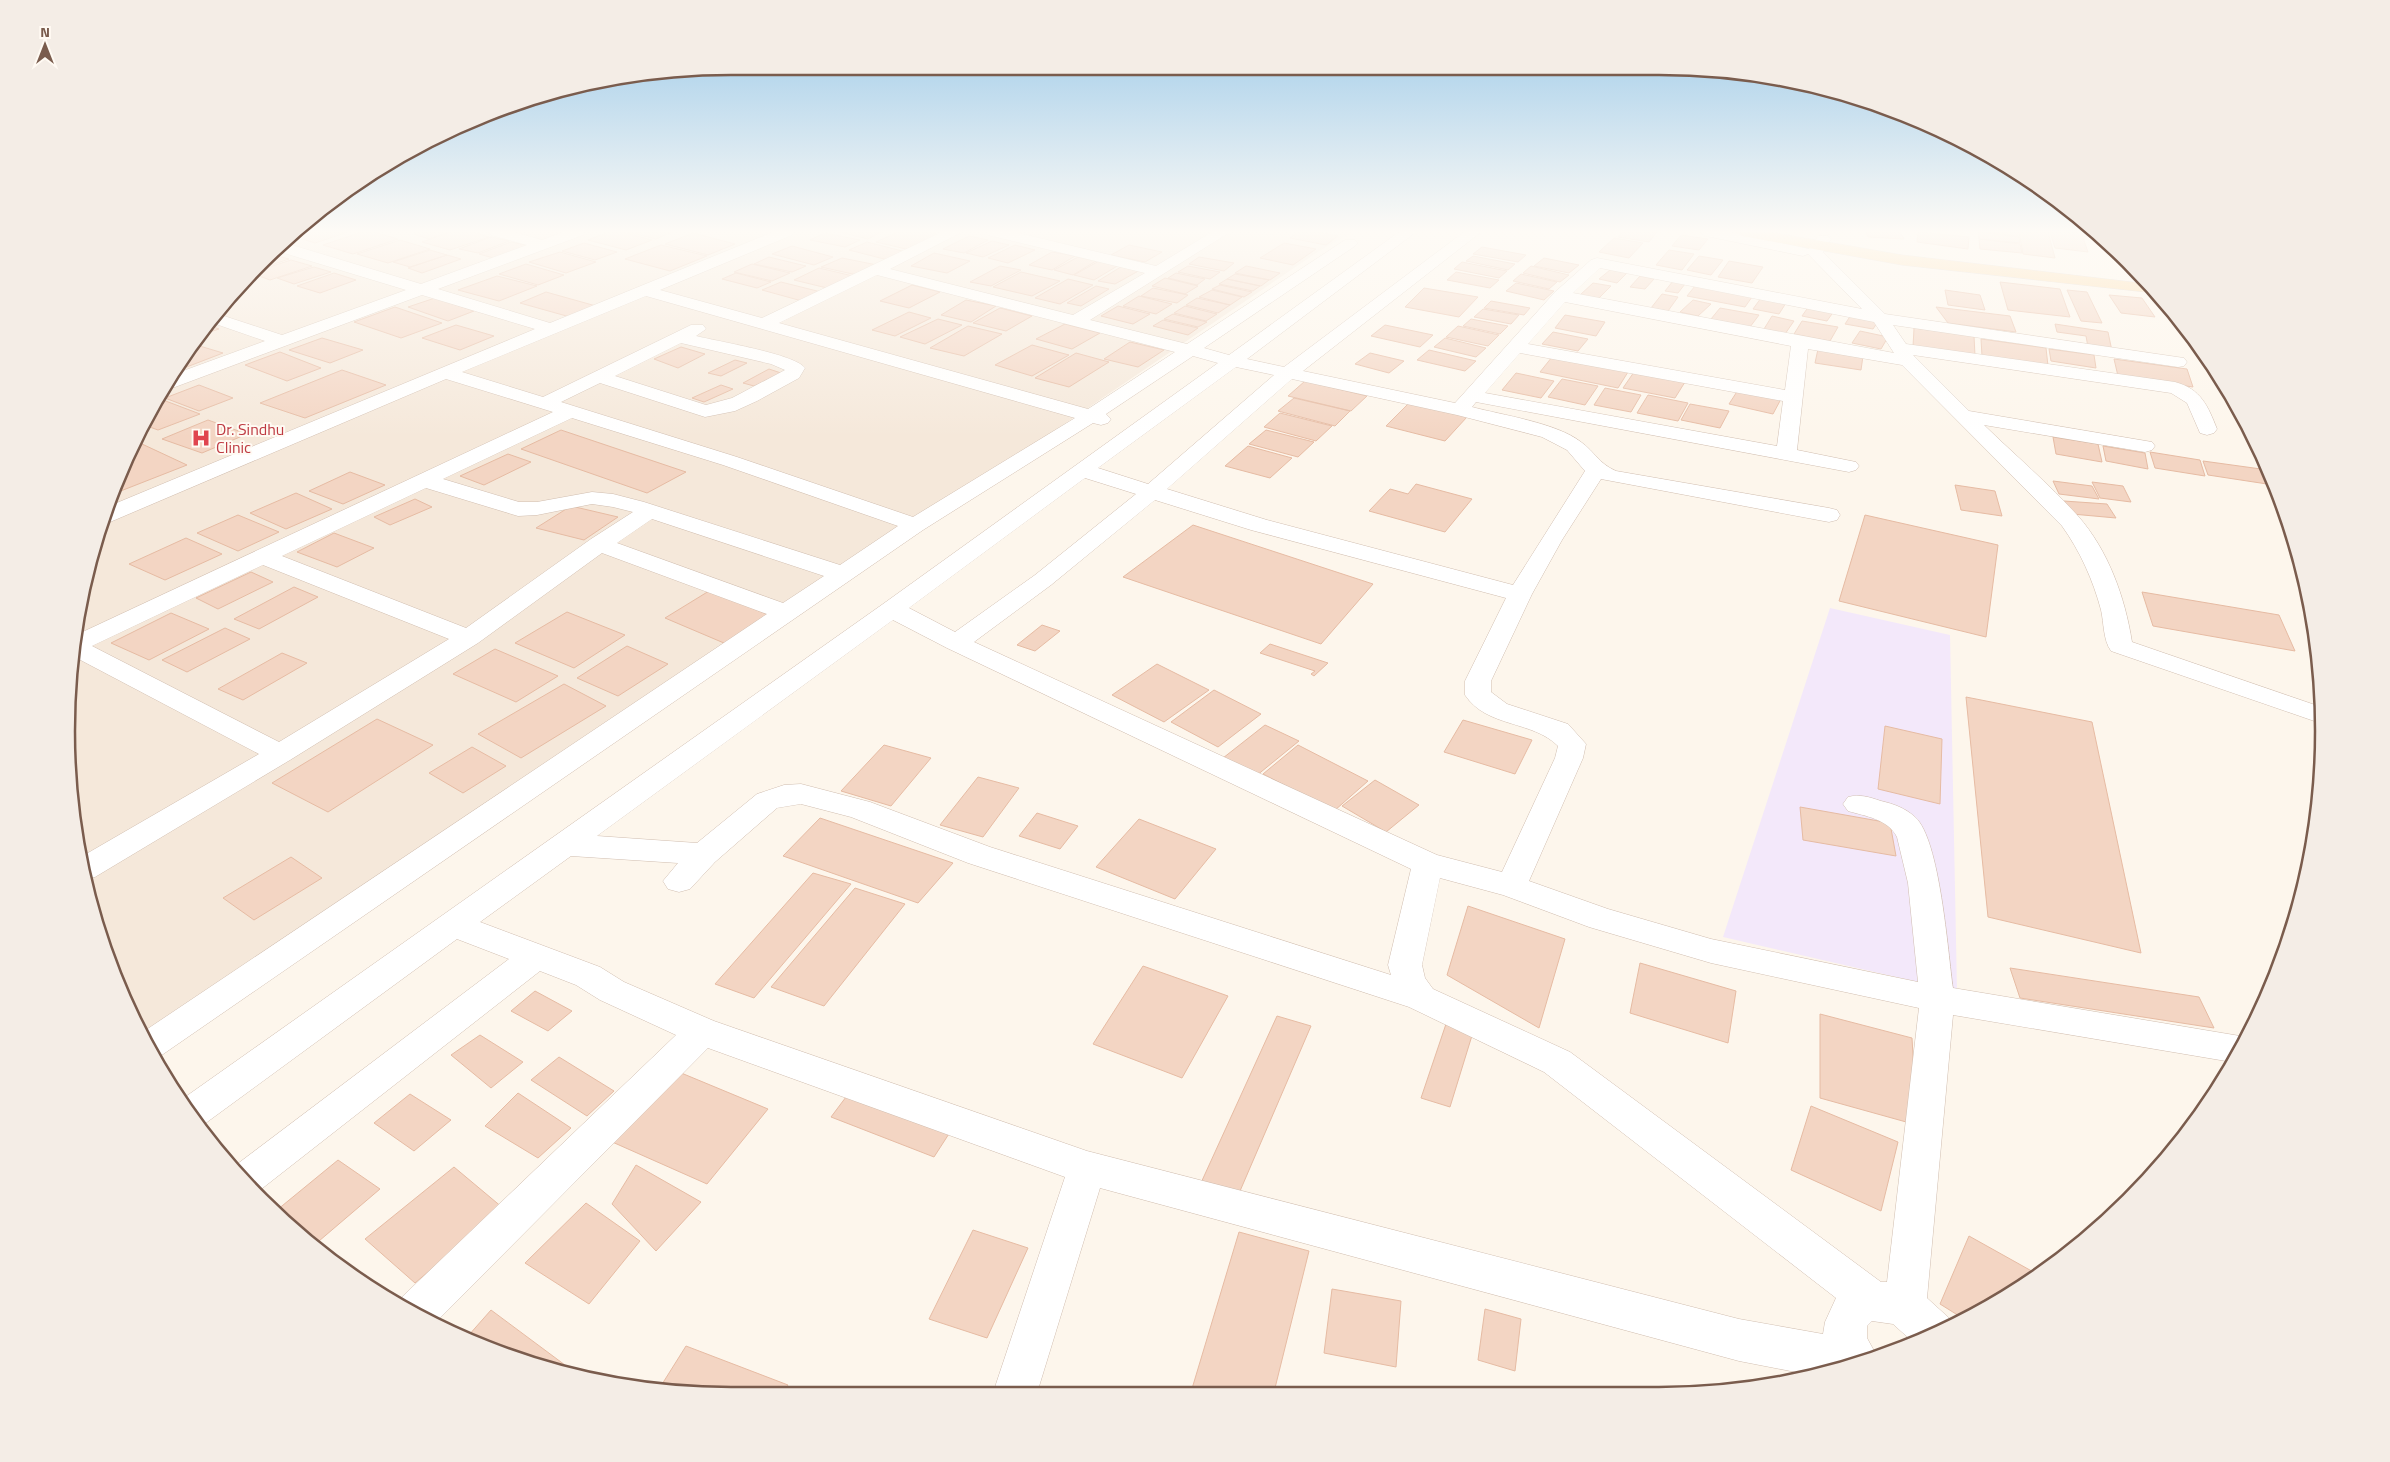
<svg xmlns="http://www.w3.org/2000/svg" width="2390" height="1462" font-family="'Titillium Web',sans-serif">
<rect width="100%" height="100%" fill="#fdf6ec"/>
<!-- residential -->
<path fill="#f5e8da" d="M293,232H1348L1349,234L1319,251L148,1046L135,1025L101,944L72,818L66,731L72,644L101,518L178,361L261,261Z"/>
<!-- education -->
<path fill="#f3e8fa" d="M1830,608L1950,635L1957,991L1723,937Z"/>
<!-- building -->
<path fill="#f3d5c3" stroke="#e6bba3" d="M297,232H348L315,243L290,235Z
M362,232H374L398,239L353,254L323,245Z
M420,232H449L429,239L414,234Z
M451,232H472L489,237L450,250L422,242Z
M609,232H621L652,240L626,250L588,240Z
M628,232H672L656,239Z
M839,232H881L868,239Z
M898,232H929L939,235L906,249L876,242Z
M1298,232H1318L1338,236L1326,245L1290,238Z
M1622,232H1657L1649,242L1618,237Z
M1866,232H1900L1904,239L1868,237Z
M1918,232L1969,237L1968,249L1917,242Z
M1978,232L2019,237L2020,243L1979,239Z
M1983,232H2017L2018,236Z
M2019,232H2048L2055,258L2023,254Z
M2050,232H2081L2088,252L2055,248Z
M693,233L735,244L708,255L665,244Z
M825,233L860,240L845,247L810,240Z
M1681,235L1708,239L1699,250L1672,246Z
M969,236L988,240L964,253L943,249Z
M491,237L509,241L478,253L459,249Z
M1614,238L1643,243L1629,258L1599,252Z
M1979,239L2020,244L2022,253L1980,249Z
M400,240L430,249L388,263L357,254Z
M992,241L1009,245L983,257L966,253Z
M511,242L530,246L497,259L479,254Z
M867,242L906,252L888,260L849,250Z
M584,243L617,252L595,260L562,251Z
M1284,243L1316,249L1293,265L1260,258Z
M661,245L707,256L670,271L625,259Z
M1015,245L1035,250L1008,263L988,258Z
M1129,245L1162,252L1145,262L1111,255Z
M792,246L833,257L814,265L772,254Z
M1482,247L1526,255L1518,262L1473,254Z
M430,250L447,255L410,267L393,262Z
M1669,250L1694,254L1682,270L1656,265Z
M560,252L596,262L566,273L529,262Z
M1052,252L1075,256L1052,270L1029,265Z
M934,253L970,261L947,273L911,266Z
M274,255L289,259L253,271L264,258Z
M447,255L461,259L422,273L408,268Z
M1473,256L1515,264L1508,270L1466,261Z
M1699,256L1723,260L1711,275L1687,270Z
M769,257L806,266L792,272L754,264Z
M1078,257L1096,261L1073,275L1054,270Z
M1199,257L1234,263L1224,271L1189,264Z
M842,258L877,265L857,275L821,267Z
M1544,258L1579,265L1569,273L1534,266Z
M291,260L312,266L270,280L251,273Z
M1099,261L1119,265L1094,280L1074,275Z
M1729,261L1763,267L1752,283L1718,277Z
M1462,262L1507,271L1499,278L1454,269Z
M526,264L564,275L538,285L499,274Z
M752,264L790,273L772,281L734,272Z
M1124,265L1142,269L1115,284L1098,281Z
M1000,266L1021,270L991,286L970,282Z
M1188,266L1220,272L1210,279L1178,272Z
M1246,266L1280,273L1270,280L1235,273Z
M1531,266L1569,275L1560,282L1523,273Z
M314,267L331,272L294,284L277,278Z
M819,268L853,276L827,288L794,280Z
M1610,270L1627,273L1617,283L1599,279Z
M1021,272L1060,281L1032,296L993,287Z
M1456,272L1499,280L1490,288L1447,280Z
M334,273L356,280L320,293L297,286Z
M736,273L771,282L757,288L722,279Z
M1176,273L1205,279L1197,285L1168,278Z
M1235,274L1269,280L1261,286L1227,279Z
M1521,274L1557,282L1549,289L1513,281Z
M497,276L537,286L499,301L458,290Z
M1640,276L1654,279L1645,289L1630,287Z
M1165,278L1198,286L1185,294L1152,286Z
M1068,279L1093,285L1060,304L1035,298Z
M1227,279L1260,286L1253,291L1219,284Z
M1673,281L1685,284L1678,293L1665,291Z
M781,282L821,292L802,301L762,290Z
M2000,282L2060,289L2070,317L2008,310Z
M1516,283L1554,291L1544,300L1506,291Z
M1593,283L1611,286L1599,298L1580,295Z
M912,285L940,292L909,308L880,301Z
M1220,285L1252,292L1244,297L1212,289Z
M1096,286L1109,289L1081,306L1067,303Z
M1695,286L1752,297L1745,307L1687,296Z
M1153,288L1188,295L1177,303L1141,296Z
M1424,288L1478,297L1459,317L1405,307Z
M1212,290L1242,297L1230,305L1199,297Z
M1945,290L1980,295L1985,310L1948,305Z
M2067,290L2087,292L2102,323L2081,321Z
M546,292L596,306L570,317L520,303Z
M1662,294L1678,297L1668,311L1651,308Z
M2109,295L2142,298L2155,317L2121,313Z
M1139,296L1172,304L1156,314L1123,306Z
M435,298L474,311L448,321L408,307Z
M1197,298L1230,305L1218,313L1186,305Z
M1761,298L1786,303L1779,314L1753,309Z
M966,300L996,306L971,322L941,315Z
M1693,300L1711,304L1698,316L1680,312Z
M1491,301L1530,308L1524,315L1484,308Z
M1118,306L1150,314L1133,324L1101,316Z
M1185,306L1217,314L1206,321L1174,313Z
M1809,306L1834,311L1827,321L1802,316Z
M395,307L442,323L401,338L354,322Z
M1936,307L2010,316L2016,332L1948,323Z
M1000,308L1032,316L1006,331L973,323Z
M1720,308L1759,315L1750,327L1711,319Z
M1483,309L1519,315L1511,324L1474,317Z
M909,312L931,318L895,336L872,330Z
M1173,314L1207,322L1198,327L1164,319Z
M1565,315L1605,322L1596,336L1555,328Z
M1851,315L1879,320L1873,329L1845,324Z
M1772,316L1794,321L1785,334L1764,329Z
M938,319L962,325L925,344L900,337Z
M1471,319L1508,326L1500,334L1463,326Z
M1163,320L1198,328L1188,335L1153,326Z
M1802,321L1838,327L1830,341L1794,334Z
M1065,324L1100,333L1072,349L1036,339Z
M2055,324L2108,332L2112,351L2088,347L2086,336L2057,332Z
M208,325L219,329L200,335Z
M456,325L494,336L460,350L422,338Z
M1385,325L1433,335L1420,347L1371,336Z
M968,326L1002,334L964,356L930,348Z
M1458,326L1499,335L1488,346L1446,337Z
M1914,328L1974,336L1975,356L1913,347Z
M1860,331L1888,337L1881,349L1852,343Z
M1553,332L1588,339L1578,351L1542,344Z
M322,338L363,350L330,363L289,350Z
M1445,338L1486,348L1476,357L1434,347Z
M1981,339L2046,348L2048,366L1982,356Z
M1130,342L1164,350L1138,367L1104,359Z
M193,344L223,353L184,368L177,365Z
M1032,345L1069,355L1032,376L995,365Z
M681,347L705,354L678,368L654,359Z
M1818,349L1863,356L1861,370L1815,363Z
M2049,349L2094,355L2096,368L2051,361Z
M1429,350L1476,361L1465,371L1417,360Z
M280,352L321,368L287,381L245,365Z
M1076,353L1109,362L1069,387L1035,378Z
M1370,353L1404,361L1389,373L1355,364Z
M1552,357L1628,372L1618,388L1540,372Z
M2114,359L2187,369L2193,387L2118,376Z
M735,360L747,363L721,376L708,373Z
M769,369L781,373L754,386L743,383Z
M342,370L386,385L305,418L260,403Z
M1634,372L1685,382L1675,398L1623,388Z
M1516,373L1554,381L1541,398L1502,390Z
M1562,379L1598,386L1585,405L1548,397Z
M1305,381L1367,396L1351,411L1288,396Z
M199,385L233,398L199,411L165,398Z
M721,385L733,389L704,402L692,398Z
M1605,388L1641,395L1631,412L1594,405Z
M1738,390L1781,399L1773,414L1729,404Z
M1648,395L1688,403L1678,421L1637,413Z
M1294,398L1350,411L1335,426L1278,411Z
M163,400L200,414L158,430L147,426L159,402Z
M1409,403L1467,417L1445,441L1386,426Z
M1690,404L1729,411L1720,428L1681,420Z
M1280,413L1332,426L1316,441L1264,427Z
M208,420L247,434L202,453L162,439Z
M561,430L686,472L647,493L521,449Z
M1266,430L1314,442L1298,457L1249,444Z
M2053,437L2098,444L2102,462L2056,454Z
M142,444L187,465L113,494L136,447Z
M1248,446L1292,458L1270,478L1225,466Z
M2103,446L2145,453L2148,469L2106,461Z
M2150,452L2200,460L2205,476L2155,468Z
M508,454L531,462L484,485L460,476Z
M2203,461L2261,469L2267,484L2208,475Z
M350,472L385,485L343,504L309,491Z
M2053,481L2092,486L2099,499L2059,494Z
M2092,482L2123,486L2131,502L2100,498Z
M1416,484L1472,499L1445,532L1369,511L1390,489L1408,494Z
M1955,485L1995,491L2002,516L1961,510Z
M296,493L332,509L286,529L250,513Z
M415,499L432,507L390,525L374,517Z
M2064,501L2107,504L2116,518L2072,514Z
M571,506L618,517L584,540L536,528Z
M238,515L279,532L238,551L197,533Z
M1865,515L1998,545L1986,637L1839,601Z
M1193,525L1373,584L1321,644L1123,577Z
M334,533L374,548L337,567L297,552Z
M186,538L222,554L165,580L129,564Z
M251,572L273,582L218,609L196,598Z
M294,587L318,597L259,629L234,619Z
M709,591L774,617L731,646L665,618Z
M2142,592L2279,615L2295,651L2153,626Z
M567,612L625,635L574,668L515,643Z
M171,613L209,629L149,660L111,643Z
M1042,625L1060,631L1035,651L1017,645Z
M225,628L250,639L187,672L162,660Z
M1270,644L1328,663L1314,676L1311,674L1315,671L1260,653Z
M627,646L668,664L618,696L577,678Z
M495,649L558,676L516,702L453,674Z
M282,653L307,663L243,700L218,689Z
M1157,664L1209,690L1164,722L1112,695Z
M564,684L606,706L521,758L478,734Z
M1214,690L1261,714L1218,747L1171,722Z
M1966,697L2092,722L2141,953L1988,917Z
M377,719L433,745L328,812L272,783Z
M1463,720L1532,740L1515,774L1444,752Z
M1265,725L1299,741L1256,776L1223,758Z
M1885,726L1942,739L1940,804L1878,789Z
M884,745L931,758L891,806L841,791Z
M1298,745L1368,781L1334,811L1263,774Z
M472,747L506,766L463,793L429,773Z
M978,777L1019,788L983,837L940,825Z
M1375,780L1419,805L1386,832L1342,806Z
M1800,807L1890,823L1896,856L1803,840Z
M1037,813L1078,826L1060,849L1019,836Z
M820,818L953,863L918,903L783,856Z
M1139,819L1216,849L1175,899L1096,867Z
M291,857L322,878L254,920L223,898Z
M813,873L851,884L754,998L715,984Z
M855,888L905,904L824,1006L771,987Z
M1468,906L1565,939L1539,1028L1447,975Z
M1640,963L1736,991L1728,1043L1630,1013Z
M1143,966L1228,996L1182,1078L1093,1044Z
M2010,968L2199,997L2214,1028L2020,998Z
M535,991L572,1011L548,1031L511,1011Z
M1820,1014L1912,1038L1917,1125L1820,1098Z
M1277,1016L1311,1026L1237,1198L1200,1185Z
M1447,1021L1474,1029L1450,1107L1421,1098Z
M480,1035L523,1062L491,1088L451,1055Z
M559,1057L614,1091L587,1116L531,1080Z
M674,1070L768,1109L707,1184L610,1141Z
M852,1089L954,1126L934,1157L831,1117Z
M518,1093L571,1128L538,1158L485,1126Z
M410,1094L451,1120L414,1151L374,1123Z
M1811,1106L1898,1142L1881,1211L1791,1170Z
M338,1160L380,1189L319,1241L277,1210Z
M636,1165L701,1202L656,1251L612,1204Z
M454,1167L503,1208L415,1283L365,1239Z
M586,1203L640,1241L589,1304L525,1263Z
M973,1230L1028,1248L987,1338L929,1319Z
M1239,1232L1309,1251L1274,1392H1191Z
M1969,1236L2037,1274L1992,1307L1964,1319L1940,1304Z
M1332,1289L1401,1301L1396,1367L1324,1353Z
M1485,1309L1521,1319L1515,1371L1478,1360Z
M491,1310L569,1368L568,1370L517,1360L468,1336Z
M686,1346L788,1385L782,1394H687L659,1389Z"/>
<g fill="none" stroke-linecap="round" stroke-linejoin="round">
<!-- minor casing -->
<g stroke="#d1beb0" stroke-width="1">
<path id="minor" d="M489,232H514L542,240L563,232H585L583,235L438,289L550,323L773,232H794L792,235L660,290L762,318L942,232H962L890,269L1073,315L1145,273L988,235L986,232H1014L1156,266L1212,232H1230L1090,320L1187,344L1345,240H1355L1358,243L1355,246L1204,348L1229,355L1399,232H1416L1247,359L1284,367L1464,232H1481L1303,371L1455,403L1555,292L1591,260L1597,258L1862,309L1808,254L1803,256L1706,236L1699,232H1731L1809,249L1818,236H1828L1831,239L1823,252L1885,314L2184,358L2187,362L2184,366L2178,367L1893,325L1906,344L2175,382C2201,389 2208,406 2217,429L2214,433L2207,435L2200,433L2187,403L2171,393L1913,355L1969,411L2152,442L2155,446L2152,450L2145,452L1984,425C2015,455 2049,484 2078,516C2108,550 2125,597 2132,642L2321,707L2323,724L2111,651C2103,640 2104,623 2101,610C2093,580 2080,551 2062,526L1902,365L1808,349L1797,450L1856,462L1859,466L1856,470L1849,472L1476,402L1472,407C1502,415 1557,423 1581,442C1595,452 1598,463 1616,471L1829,508L1837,510L1840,515L1837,520L1829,522L1601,479L1562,540L1532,594L1491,681V692L1507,704L1568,724L1586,744L1583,758L1529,881L1608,909L1711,939L1918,982L1908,883L1897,837C1888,819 1865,816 1848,811L1843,804L1848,797C1860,794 1869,797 1881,801C1894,804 1905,808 1915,817C1940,839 1948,953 1953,988L2246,1037L2232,1062L1953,1015L1927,1298L1949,1318L1952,1325L1913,1342L1893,1324L1872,1321L1867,1326V1338L1878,1358L1811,1375L1739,1361L1100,1188L1037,1393H993L1065,1177L708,1048L437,1321L400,1302L402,1297L676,1035L600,1000L576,985L540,971L255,1194L232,1168L509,959L457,939L203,1125L198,1127L181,1100L883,604L1218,363L1193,356L1106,414L1111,419L1108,423L1101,425L1093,423L923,530L156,1059L140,1034L767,614L602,553L478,643L290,760L95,877L86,879L81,857L259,754L71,655L74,636L553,412L446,379L110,522L100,523L107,507L535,329L422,295L175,387L165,388L172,375L265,341L210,322L218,314L282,335L406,290L274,250L282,242L421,284L527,245L491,235ZM1600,268L1874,322L1894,353L1573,293ZM877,275L1175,352L1088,409L779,323ZM646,296L1075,418L913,517L737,457L561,402L600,383L705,417L735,411L757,401L799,378L805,368C795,354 716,341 696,336L706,329L703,325H691L543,397L462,372ZM1565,302L1791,346L1785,390L1528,344ZM681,343L771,364L785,370L732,398L706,405L615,376ZM1520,353L1783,401L1777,446L1485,393ZM1236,367L1274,375L1148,484L1098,468ZM1292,379L1457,415L1542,437L1567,450L1585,471L1513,585L1267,520L1167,489ZM572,418L723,465L898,526L840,565L644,502L613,494L592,492L537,502H519L443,479ZM1085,478L1136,494L1035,575L955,632L909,608ZM426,488L518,516L537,515L592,504L613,507L633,512L591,539L466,628L282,556ZM1155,500L1251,530L1506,598L1465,681V695C1487,728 1532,720 1558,746L1555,758L1502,872L1437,855L974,642L1051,585ZM652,519L824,576L783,603L617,543ZM263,565L449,639L279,742L92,646ZM893,620L947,648L1411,869L1388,965L1391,975L990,847L870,802L801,784L784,785L757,794L697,843L597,836ZM801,804L851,817L968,863L1409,1007L1544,1072L1836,1298L1825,1322L1823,1334L1739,1319L1087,1151L714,1021L624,982L600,967L480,922L571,856L678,863L663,881L668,889L679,892L690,889L715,862L777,808ZM1440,878L1503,895L1589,927L1711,963L1919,1008L1887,1282H1881L1570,1052L1433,989L1425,978L1422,965Z"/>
</g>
<!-- major casing -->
<g stroke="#dad1cd" stroke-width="1">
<path id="major" d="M1735,232H1770L1902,255L2148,284L2155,293L1902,265L1742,236Z"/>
</g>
<!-- minor -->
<use href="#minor" fill="#fff" fill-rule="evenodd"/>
<!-- major -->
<use href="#major" fill="#fbd9a5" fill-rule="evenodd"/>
</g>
<!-- sky -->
<linearGradient id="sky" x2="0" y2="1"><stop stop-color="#97c7e8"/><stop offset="0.53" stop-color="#fefbf6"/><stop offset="1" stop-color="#fefbf6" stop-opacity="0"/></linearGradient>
<rect width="2390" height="437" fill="url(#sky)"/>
<!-- icons -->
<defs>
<g id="hospital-bare" transform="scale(1.5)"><path d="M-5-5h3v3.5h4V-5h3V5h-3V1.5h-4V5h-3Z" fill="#e0444e" stroke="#fffaf3" stroke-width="2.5" paint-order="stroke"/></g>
</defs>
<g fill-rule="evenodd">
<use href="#hospital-bare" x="201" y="438"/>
</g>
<g text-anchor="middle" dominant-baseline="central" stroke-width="4" stroke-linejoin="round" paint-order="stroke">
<!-- far-health labels -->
<g font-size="16" fill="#be3a42" stroke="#fffaf3" text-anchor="start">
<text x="216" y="429">Dr. Sindhu<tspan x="216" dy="18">Clinic</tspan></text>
</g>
</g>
<!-- crop -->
<path d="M0 0H2390V1462H0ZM731 75H1659A656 656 0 0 1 2315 731V731A656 656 0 0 1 1659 1387H731A656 656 0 0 1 75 731V731A656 656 0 0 1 731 75Z" fill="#f4ede6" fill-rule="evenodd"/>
<path fill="none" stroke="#7a5c4d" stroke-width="2.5" d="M731 75H1659A656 656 0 0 1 2315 731V731A656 656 0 0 1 1659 1387H731A656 656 0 0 1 75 731V731A656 656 0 0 1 731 75Z"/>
<!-- north arrow -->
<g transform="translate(45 45)" stroke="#fffaf3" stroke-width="4" paint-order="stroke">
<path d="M0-4L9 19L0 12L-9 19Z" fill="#7a5c4d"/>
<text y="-8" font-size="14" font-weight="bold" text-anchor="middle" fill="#7a5c4d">N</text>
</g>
</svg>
